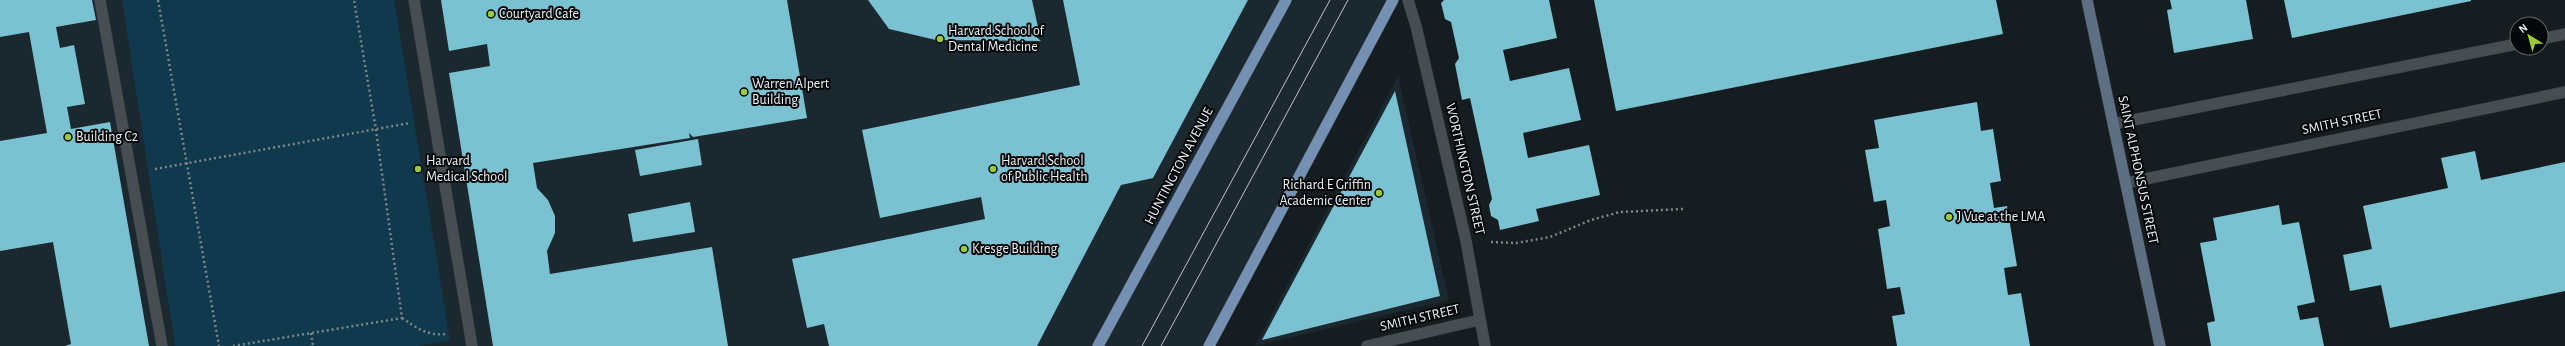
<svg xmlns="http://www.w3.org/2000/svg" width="2565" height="346" font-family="'Alegreya Sans',sans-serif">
<rect width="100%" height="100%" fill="#161d21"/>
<!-- built -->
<path fill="#1b282f" d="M0,0H1393L1209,346H0Z
M1398,76L1449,300L1255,346Z"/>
<!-- green -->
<path fill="#10394e" d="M122,0H394L450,340L416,346H175Z"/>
<!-- building -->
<path fill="#7ac2d1" d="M0,0H92L96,20L56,27L60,48L74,45L85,104L67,107L71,129L110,122L149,346H65L71,344L53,242L0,251V141L47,133L29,32L0,37Z
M441,0H787L807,118L693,137L689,133L690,138L533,163L537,188L548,200L555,216V233L547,251L550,274L712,247L728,346H493L449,73L490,66L487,44L449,51Z
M868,0H1032L1038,27L1028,30L1041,41L936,40L889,29Z
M1063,0H1248L1153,178L1121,185L1037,346H829L824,324L807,328L792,259L985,219L981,197L880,218L862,130L1080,85Z
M1444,0H1549L1557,38L1503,50L1510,81L1569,68L1581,120L1523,133L1528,158L1589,145L1600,195L1536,209L1539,221L1500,230L1498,220L1491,216L1489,205L1492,199L1470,98L1462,100L1455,64L1459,58L1451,22L1445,19L1441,3Z
M1594,0H1996L2003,34L1616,111Z
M2170,0H2246L2253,39L2174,53L2167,10L2172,9Z
M2284,0H2471V1L2292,38Z
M1395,91L1440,296L1262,340Z
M1977,102L1981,131L1993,129L2001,181L1990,183L1994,208L2007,206L2017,266L2004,268L2008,295L2021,293L2030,346H1897L1892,316L1905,314L1900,287L1887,289L1878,229L1890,226L1886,200L1874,202L1865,150L1879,148L1874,120Z
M698,139L702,165L640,176L635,150Z
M2475,151L2481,180L2565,162V291L2390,328L2381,285L2350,291L2343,255L2372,249L2363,206L2448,188L2441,158Z
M690,202L695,232L633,242L628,214Z
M2279,205L2282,225L2299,222L2315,302L2297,306L2300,320L2318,317L2324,346H2211L2207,323L2215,321L2200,243L2217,240L2213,218Z"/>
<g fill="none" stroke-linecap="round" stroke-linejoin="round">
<!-- pedestrian casing -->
<g stroke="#32363a" stroke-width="12">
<path id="pedestrian" d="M100,0L162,346
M414,0L472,346"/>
</g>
<!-- minor casing -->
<g stroke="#32363a" stroke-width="12">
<path id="minor" d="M2541,39L2565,34
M2113,124L2517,44
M2126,183L2565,92
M1367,346L1479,320"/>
</g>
<!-- tertiary casing -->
<g stroke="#32363a" stroke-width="12">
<path id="tertiary" d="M1408,0L1416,26L1466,241L1485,346"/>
</g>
<!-- secondary casing -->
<g stroke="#32363a" stroke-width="12">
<path id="secondary" d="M2087,0L2160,346"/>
</g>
<!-- primary casing -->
<g stroke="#32363a" stroke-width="12">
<path id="primary" d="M1098,346L1286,0
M1209,346L1393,0"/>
</g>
<!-- path -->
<path stroke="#7f8588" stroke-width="2.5" stroke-dasharray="2 3" stroke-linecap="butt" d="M158,0L219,346
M155,169L410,123
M1491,242L1516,243L1550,237L1591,220L1620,212L1683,209
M402,318C417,328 427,336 446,334
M311,333L313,346
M233,346L402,318L376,130L354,0"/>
<!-- pedestrian -->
<use href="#pedestrian" stroke="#464e52" stroke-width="11"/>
<!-- minor -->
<use href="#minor" stroke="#464e52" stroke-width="11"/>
<!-- tertiary -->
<use href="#tertiary" stroke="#464e52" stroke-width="11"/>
<!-- secondary -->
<use href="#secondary" stroke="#5d6f83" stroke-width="11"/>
<!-- primary -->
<use href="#primary" stroke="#7490b3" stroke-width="11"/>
<!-- tram -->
<path stroke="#bcc1c5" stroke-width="1" d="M1142,346L1330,0
M1161,346L1348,0"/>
</g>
<!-- markers -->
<g fill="#9acb34" stroke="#050708" stroke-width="1.5">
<circle cx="491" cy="14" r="4"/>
<circle cx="940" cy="39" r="4"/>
<circle cx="744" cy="92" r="4"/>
<circle cx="68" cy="137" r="4"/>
<circle cx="418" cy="169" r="4"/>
<circle cx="993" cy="169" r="4"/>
<circle cx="1379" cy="193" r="4"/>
<circle cx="1949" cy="217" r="4"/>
<circle cx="964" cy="249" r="4"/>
</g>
<g text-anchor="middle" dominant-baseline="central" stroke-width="4" stroke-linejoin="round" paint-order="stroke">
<!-- poi labels -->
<g font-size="14" fill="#edf2f5" stroke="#050708" text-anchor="start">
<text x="499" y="14">Courtyard Cafe</text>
<text x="948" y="31">Harvard School of<tspan x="948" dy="16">Dental Medicine</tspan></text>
<text x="752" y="84">Warren Alpert<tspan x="752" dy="16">Building</tspan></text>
<text x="76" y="137">Building C2</text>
<text x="426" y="161">Harvard<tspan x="426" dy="16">Medical School</tspan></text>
<text x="1001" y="161">Harvard School<tspan x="1001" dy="16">of Public Health</tspan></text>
<text x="1371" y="185" text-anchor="end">Richard E Griffin<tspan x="1371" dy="16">Academic Center</tspan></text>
<text x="1957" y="217">J Vue at the LMA</text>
<text x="972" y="249">Kresge Building</text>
</g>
<!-- street labels -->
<g font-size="14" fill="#edf2f5" stroke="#050708">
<text transform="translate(2342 122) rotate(-12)">SMITH STREET</text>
<text transform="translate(1179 166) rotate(-62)">HUNTINGTON AVENUE</text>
<text transform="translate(1465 169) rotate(77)">WORTHINGTON STREET</text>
<text transform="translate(2138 170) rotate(78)">SAINT ALPHONSUS STREET</text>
<text transform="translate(1420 318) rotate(-13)">SMITH STREET</text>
</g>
</g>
<!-- north arrow -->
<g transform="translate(2529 36) rotate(323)"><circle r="19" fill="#050708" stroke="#626567"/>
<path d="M0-3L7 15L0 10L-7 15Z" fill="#9acb34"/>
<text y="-6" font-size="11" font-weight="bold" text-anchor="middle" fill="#edf2f5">N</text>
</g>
</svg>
